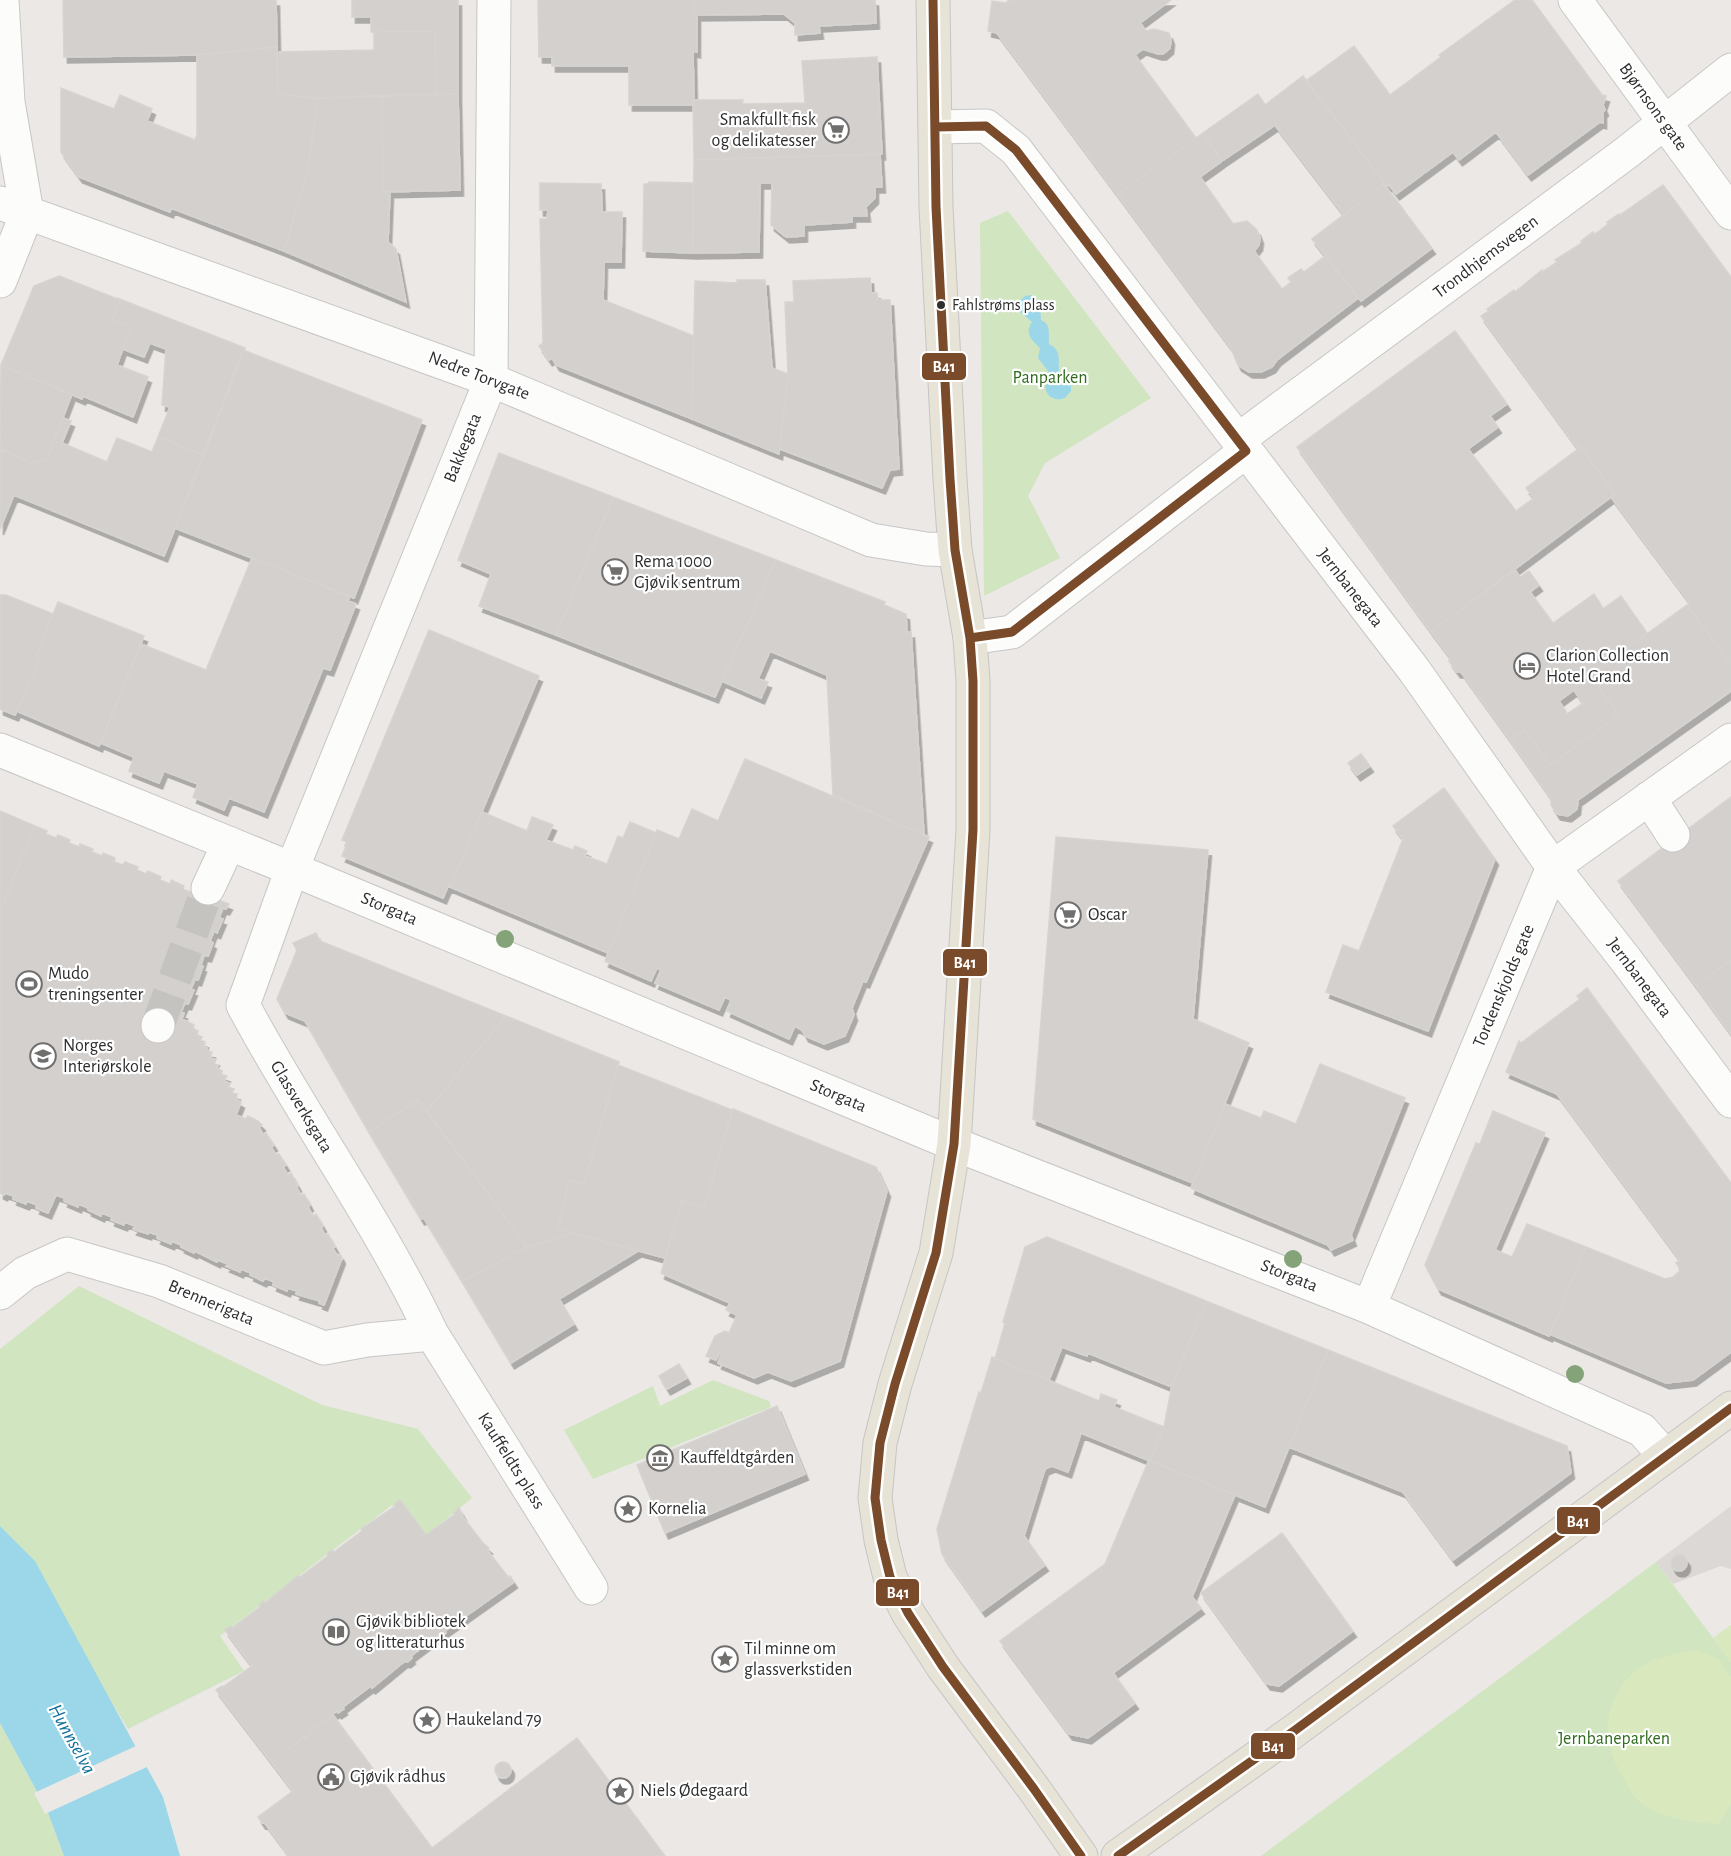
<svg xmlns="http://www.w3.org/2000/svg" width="1731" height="1856" font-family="'Alegreya Sans',sans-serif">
<defs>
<filter id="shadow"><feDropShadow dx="3.5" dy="6" stdDeviation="0" flood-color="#0004"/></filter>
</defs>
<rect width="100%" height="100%" fill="#ebe8e5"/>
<!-- green -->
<path fill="#d0e5c0" d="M1008,211L1151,398L1045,463L1028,496L1060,558L984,596L980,223Z
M79,1286L322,1405L418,1429L472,1498L420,1540L392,1505L220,1636L244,1671L128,1729L77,1645L0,1566V1349Z
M713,1380L769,1401L771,1407L593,1479L564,1430L653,1386L660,1406Z
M1656,1562L1731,1662V1856H1261Z
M0,1723L47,1810L64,1856H0Z"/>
<!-- pitch -->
<path fill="#d9e9bd" d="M1731,1625V1662L1713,1638Z
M1696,1650L1718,1659L1731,1677V1804L1718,1825C1692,1821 1666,1819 1643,1805C1632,1797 1624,1778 1617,1766C1599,1732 1608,1691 1639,1668C1655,1656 1677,1654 1696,1650Z"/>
<!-- plaza -->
<path fill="#dbd8d5" d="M1731,1506V1569L1721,1566L1673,1584L1656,1562Z"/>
<!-- water -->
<path fill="#9cd7e9" d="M1025,296L1031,295L1040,302L1041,320C1052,325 1048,334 1049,344C1062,350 1058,361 1059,373L1066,376L1071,383V391L1065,398C1054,402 1045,396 1045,384L1051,375L1038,358L1040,348C1032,340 1024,334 1032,322L1020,312L1019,302Z
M0,1526L35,1561L163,1797L180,1856H64L47,1810L0,1723Z"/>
<!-- pier -->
<path fill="#ebe8e5" d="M138,1745L149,1766L45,1814L34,1793Z"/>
<!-- building -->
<path fill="#d3d0ce" stroke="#d6d4d1" stroke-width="1.5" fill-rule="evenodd" filter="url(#shadow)" d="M63,0H276L277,47L197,55L64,57Z
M352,0H458V94L436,95L435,31L371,32V17H352Z
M538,0H694V15L697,14V52L693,51L694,105H629V66H552V57H539Z
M694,0H875L876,23L819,26L820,33L795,35V23L784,14L694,15Z
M1009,0H1171L1140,23L1146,31L1154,29L1169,33L1171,39L1170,48L1163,54H1158L1143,49L1135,55L1196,138L1121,192L1123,194L1119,197L997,33L988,31L992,1L1006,3Z
M1515,0H1532L1602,95L1606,96L1603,105L1605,110L1603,112V123L1600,122L1528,175L1496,132L1459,160L1453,152L1396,194L1389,185L1387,186L1306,81L1354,46L1390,95L1441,57L1439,55Z
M435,31L436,95L318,98L278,94L277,52L374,50V32Z
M277,47L278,94L318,98L307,174L284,251L171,208L170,212L79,177L61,152V88L114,109L120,95L152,109L147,121L195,140L197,135V55Z
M877,57L882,154L694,160L693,100H743L742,104L805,103L802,61Z
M1303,76L1387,186L1385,187L1384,184L1344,215L1275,125L1222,161L1203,133L1258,94L1265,105Z
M458,94L460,190L383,192L382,95Z
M382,95L383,192L390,191L388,242L396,249L406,302L284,251L307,174L318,98Z
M1203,133L1222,161L1200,177L1233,224L1247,221L1257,230L1260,238L1259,245L1254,251L1282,289L1291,282L1288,278L1301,269L1304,272L1325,256L1358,298L1277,360L1272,367L1261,372H1249L1238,365L1231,348L1119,197L1123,194L1121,192Z
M880,154L882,187H875V198L866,207L867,216H852V222L804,225V236L786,237L771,225L772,183H760L759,252L693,253L694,160Z
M649,182L693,183V253L643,251L644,184H649Z
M540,183L601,184L602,212H622L621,262H604L603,300L694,336L692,419L556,365L552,358L549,360L539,346L543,343L540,219H547L548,210H540Z
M1384,184L1432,248L1361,301L1312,239Z
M1663,185L1731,277V665L1687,605L1690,603L1611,497L1615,494L1579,445L1577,447L1481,316L1489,311L1487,309L1514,290L1515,292L1542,270V272L1557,262L1555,260L1582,243L1581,241L1593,232L1595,234L1608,224L1607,222L1619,214L1620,215Z
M59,276L120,300L112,320L131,327L117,365L148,377L133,417L83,396L82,399L1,365L34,286Z
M870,278L871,293H877L878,300H890L899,469L890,470L882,488L780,449L788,374L785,302H794L793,281Z
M737,280H765L772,368L788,374L779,454L692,419L695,281L737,283Z
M116,298H117L245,348L204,455L158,437L170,407L162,405L166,349L150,343L144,357L123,349L131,327L112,320L120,300Z
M1455,331L1507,404L1490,416L1498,427L1468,449L1516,511L1534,498L1526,488L1578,449L1579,445L1615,494L1431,632L1297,447Z
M243,350L422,420L354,598L175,528Z
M1,365L72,394L47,459L32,463L0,449Z
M63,418L71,421L62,443L107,462L117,438L152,452L158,437L204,455L164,556L14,495L0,529V449L32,463L47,459Z
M499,453L613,497L556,635L479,606L491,574L458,560Z
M613,497L776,560L715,697L556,635Z
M252,558L350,596L348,601L356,604L330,670L323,668L264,812L229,798L224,810L193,797L198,784L164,771L159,783L129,771L134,757L101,743L141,644L206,670Z
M776,560L885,602L884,605L906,614L907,632H911L924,835L833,795L827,675L770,651L758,679L768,682L761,698L722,681Z
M1515,570L1520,577L1529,571L1539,585L1530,592L1553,623L1594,594L1603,609L1621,596L1647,633L1590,675L1619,715L1550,765L1524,730L1510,740L1461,672H1457L1449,661L1450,657L1431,632ZM1574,690L1583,703L1567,714L1559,701Z
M0,595H6L53,614L36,657L40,659L15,715L0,709Z
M58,602L144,636L99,746L17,711L40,659L36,657Z
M1687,605L1731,665V691L1578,800L1577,809L1568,816L1557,814L1551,805V798L1510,740L1524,730L1550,765L1619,715L1590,675Z
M429,630L539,676L451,885L449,884L443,898L342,856L348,842L342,840Z
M1361,754L1370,766L1357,775L1348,763Z
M745,759L929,837L866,982L863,981L852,1008L854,1015L845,1036L824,1044L805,1036L802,1030L795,1026L789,1039L727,1011L731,1000L725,997L719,1010L655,983L661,970L657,968L651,981L605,961L657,830L679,839L692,809L718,821Z
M1444,788L1495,859L1428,1031L1326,992L1343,945L1359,951L1403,839L1393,826Z
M1731,797V960L1696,986L1618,881Z
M0,811L35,826L0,911Z
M482,812L527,831L532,817L553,825L546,840L573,850L575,846L587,851L585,856L607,864L618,836L623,838L630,822L656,833L608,953L448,886L451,885Z
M35,826L47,831L46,834L56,838L58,835L70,840L69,843L79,847L80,844L93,849L92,852L102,856L103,853L115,858L114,862L123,865L125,862L138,867L137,870L146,874L148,871L161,877L160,880L170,884L171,880L184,886L183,889L192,893L193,889L229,904L226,909L223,908L219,918L223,919L217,933L214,931L210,941L213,943L208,956L204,955L201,965L203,966L198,980L195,979L191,989L194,990L188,1004L185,1003L181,1012L184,1013L182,1019L194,1025L193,1029L198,1031L196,1035L201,1037L200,1040L205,1042L204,1047L207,1048L206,1051L212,1052L210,1058L216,1060L214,1064L218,1065L217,1069L221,1070L220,1074L227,1076L224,1082L230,1083L228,1087L233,1089L232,1093L237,1094L235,1099L241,1102L236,1115L246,1119L248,1116L258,1121L262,1125L259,1127L263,1135L266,1133L274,1145L271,1147L276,1155L279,1154L286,1165L283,1167L288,1175L291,1173L298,1186L296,1187L301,1195L304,1194L310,1205L308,1207L313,1216L316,1214L323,1226L321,1227L325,1236L328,1234L335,1247L332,1248L338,1256L340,1254L342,1258L324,1305L319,1303L320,1301L296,1294L297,1291L288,1288L287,1291L273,1285L274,1282L265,1278L263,1281L250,1275L251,1273L241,1269L240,1272L226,1266L228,1264L218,1260L217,1262L195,1251L194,1253L181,1247V1245L172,1241L171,1244L157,1238L158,1235L148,1232V1234L133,1229L135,1226L125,1222L124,1225L111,1220L112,1217L102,1213L101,1216L88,1210V1208L79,1204L78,1207L64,1201L65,1198L56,1195L48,1213L36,1208L37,1205L27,1201L26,1204L13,1199L14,1196L5,1193L4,1195L0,1193V911Z
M1056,837L1208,850L1193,1019L1249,1043L1193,1183L1033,1119Z
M316,933L320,941L506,1016L427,1111L418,1100L369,1132L305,1021L285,1013L277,999L297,950L293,943Z
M1731,960V1034L1696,986Z
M1587,988L1731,1183V1352L1693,1380L1666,1383L1550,1334L1586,1247L1665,1279L1673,1277L1681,1270L1676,1263L1680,1260L1557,1094L1506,1072L1519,1041L1521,1043L1580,999L1577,996Z
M506,1016L619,1062L584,1184L569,1180L558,1229L571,1233L527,1247L427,1111Z
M1320,1064L1405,1098L1351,1235L1353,1240L1331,1250L1328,1245L1191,1188L1225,1104L1261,1118L1264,1111L1296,1124Z
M618,1065L732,1110L704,1208L682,1201L665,1258L558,1229L569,1180L584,1184Z
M418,1100L527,1247L462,1281L424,1218L421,1219L369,1132Z
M733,1109L876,1167L887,1191L840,1361L791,1381L768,1372L754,1378L718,1363L722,1353L720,1352L716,1360L706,1356L715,1336L725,1331L729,1333L737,1315L726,1310L730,1303L661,1273L682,1201L704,1208Z
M1493,1111L1545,1133L1495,1250L1512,1257L1527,1224L1586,1247L1549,1336L1438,1289L1425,1265L1476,1143L1480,1144Z
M571,1233L638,1251L559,1299L574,1324L511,1363L462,1281L527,1247Z
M1047,1237L1206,1301L1172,1387L1088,1353L1087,1356L1062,1347L1049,1380L995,1359L1005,1323L1003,1322L1025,1247Z
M1206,1301L1328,1350L1265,1507L1150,1461L1164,1427L1172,1385Z
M1328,1350L1567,1446L1571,1473L1453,1560L1403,1492L1289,1447Z
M992,1357L1099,1401L1101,1394L1117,1400L1114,1407L1164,1427L1150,1461L1081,1433L1068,1472L1052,1466L1045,1469L1024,1536L1045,1565L982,1611L942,1554L937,1529L979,1392L981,1393Z
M679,1364L687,1378L667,1389L659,1376Z
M777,1406L805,1474L665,1533L637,1465Z
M1149,1460L1235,1495L1192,1597L1201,1608L1113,1673L1135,1703L1088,1738L1069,1734L1000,1641L1105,1564Z
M400,1500L426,1535L455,1514L454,1513L459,1508L463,1515L462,1516L483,1543L489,1548L487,1550L509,1578L510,1576L514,1582L445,1631L446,1633L440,1637L439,1635L411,1656L412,1658L407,1662L405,1661L372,1688L371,1686L343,1707L344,1709L338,1713L337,1711L309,1732L310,1734L305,1739L304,1737L276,1758V1759L272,1763L216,1690L222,1686L223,1687L252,1666L225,1630L231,1626L232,1628L260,1607L259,1605L264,1601L265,1603L298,1576L300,1577L328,1556L327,1554L332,1550L334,1552L362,1531L361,1529L396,1506L395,1504Z
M1282,1533L1353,1631L1279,1686L1267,1684L1201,1593Z
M1671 1563a8 8 0 1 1 16 0a8 8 0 1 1-16 0Z
M333,1715L432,1848L577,1738L665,1856H287L284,1851L285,1850L264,1822L262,1823L258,1817L293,1791L272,1763L276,1759V1758L304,1737L305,1739L310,1734L309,1732Z
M495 1770a8 8 0 1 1 16 0a8 8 0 1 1-16 0Z"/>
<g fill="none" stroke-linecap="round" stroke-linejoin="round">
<!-- minor-tunnel -->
<path stroke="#c5c3c0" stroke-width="33" stroke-dasharray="33 16" stroke-linecap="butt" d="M158,1025L208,888"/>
<!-- minor casing -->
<g stroke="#c8c6c7" stroke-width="35">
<path id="minor" d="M494,0L491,380L292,869L243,1005C302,1116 378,1220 432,1334L591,1588
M1575,0L1731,213
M935,127L986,126L1016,150L1414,670L1553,867L1626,960L1731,1101
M0,203L491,380L871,540L926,549L955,550
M0,281L27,213L8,102L2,0
M1238,440L1626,153L1731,70
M970,638L1012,632L1246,451
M0,750L292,869L954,1144L1369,1307L1642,1430L1665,1456
M1649,798L1673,835
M208,888L229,843
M158,1026V1025
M0,1293L25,1273L67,1254L159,1281L324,1348L367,1340L432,1334
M1369,1307L1553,867L1731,740"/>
</g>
<!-- major casing -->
<g stroke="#c6c5c4" stroke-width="35">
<path id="major" d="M933,0L936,207L950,479L955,550L970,638L973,681V830L954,1144L936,1253L895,1384L880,1443L875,1498L881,1540L890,1577L908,1613L943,1667L1034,1789L1081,1856
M1118,1856L1294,1731L1731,1408"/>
</g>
<!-- minor -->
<use href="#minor" stroke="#fcfcfb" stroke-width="33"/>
<!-- major -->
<use href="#major" stroke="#e7e3d7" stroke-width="33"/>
<!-- bus-1 casing -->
<g stroke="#fff" stroke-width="14">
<path id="bus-1" d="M933,0L936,207L950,479L955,550L970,638L973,681V830L954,1144L936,1253L895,1384L880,1443L875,1498L881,1540L890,1577L908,1613L943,1667L1034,1789L1081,1856
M935,127L986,126L1016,150L1246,451L1012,632L970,638
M1118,1856L1294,1731L1731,1408"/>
</g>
<!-- bus-1 -->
<use href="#bus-1" stroke="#7a4b2a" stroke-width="9"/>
</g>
<!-- trees -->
<g fill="#84a378">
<circle cx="505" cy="939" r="9"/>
<circle cx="1293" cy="1259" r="9"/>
<circle cx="1575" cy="1374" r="9"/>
</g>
<!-- icons -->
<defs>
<g id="supermarket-ring" transform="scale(1.35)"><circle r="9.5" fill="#fff" stroke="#706f6e" stroke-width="1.5"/><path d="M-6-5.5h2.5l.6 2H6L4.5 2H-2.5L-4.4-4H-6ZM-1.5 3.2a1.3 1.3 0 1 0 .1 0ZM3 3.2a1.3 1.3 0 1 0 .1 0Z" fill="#706f6e"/></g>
<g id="hotel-ring" transform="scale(1.35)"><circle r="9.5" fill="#fff" stroke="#706f6e" stroke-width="1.5"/><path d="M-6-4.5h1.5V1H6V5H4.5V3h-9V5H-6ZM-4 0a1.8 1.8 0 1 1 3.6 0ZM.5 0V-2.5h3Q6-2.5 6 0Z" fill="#706f6e"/></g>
<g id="stadium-ring" transform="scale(1.35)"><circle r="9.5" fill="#fff" stroke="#706f6e" stroke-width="1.5"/><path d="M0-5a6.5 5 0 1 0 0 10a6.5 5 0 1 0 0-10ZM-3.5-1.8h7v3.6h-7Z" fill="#706f6e"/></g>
<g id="school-ring" transform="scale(1.35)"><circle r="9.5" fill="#fff" stroke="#706f6e" stroke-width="1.5"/><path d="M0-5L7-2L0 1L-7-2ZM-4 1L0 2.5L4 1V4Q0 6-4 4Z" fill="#706f6e"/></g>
<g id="museum-ring" transform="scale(1.35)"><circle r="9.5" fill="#fff" stroke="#706f6e" stroke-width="1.5"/><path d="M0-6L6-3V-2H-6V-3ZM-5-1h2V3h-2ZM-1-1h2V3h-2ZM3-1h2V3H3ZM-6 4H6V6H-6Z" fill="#706f6e"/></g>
<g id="sight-ring" transform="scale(1.35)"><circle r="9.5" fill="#fff" stroke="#706f6e" stroke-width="1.5"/><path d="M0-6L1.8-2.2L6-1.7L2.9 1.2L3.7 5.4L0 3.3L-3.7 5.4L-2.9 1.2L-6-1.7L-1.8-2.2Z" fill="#706f6e"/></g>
<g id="library-ring" transform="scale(1.35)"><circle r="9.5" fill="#fff" stroke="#706f6e" stroke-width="1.5"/><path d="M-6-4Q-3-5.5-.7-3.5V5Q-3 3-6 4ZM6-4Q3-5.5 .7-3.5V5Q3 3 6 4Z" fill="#706f6e"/></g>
<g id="civic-ring" transform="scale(1.35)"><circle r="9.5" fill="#fff" stroke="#706f6e" stroke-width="1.5"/><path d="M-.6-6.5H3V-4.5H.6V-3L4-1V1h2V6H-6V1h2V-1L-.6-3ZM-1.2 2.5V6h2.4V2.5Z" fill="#706f6e"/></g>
</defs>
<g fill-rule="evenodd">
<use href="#supermarket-ring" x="836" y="130"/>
<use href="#supermarket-ring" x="615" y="572"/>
<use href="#hotel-ring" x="1527" y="666"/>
<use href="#supermarket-ring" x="1068" y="915"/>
<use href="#stadium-ring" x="29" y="984"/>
<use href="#school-ring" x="43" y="1056"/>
<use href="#museum-ring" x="660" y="1458"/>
<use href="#sight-ring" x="628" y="1509"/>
<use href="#library-ring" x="336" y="1632"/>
<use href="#sight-ring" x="725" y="1659"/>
<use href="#sight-ring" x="427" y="1720"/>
<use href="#civic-ring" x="331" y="1777"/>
<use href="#sight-ring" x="620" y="1791"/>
</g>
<!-- markers -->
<circle fill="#2e2e2e" stroke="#fff" stroke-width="2" cx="941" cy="305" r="5"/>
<g text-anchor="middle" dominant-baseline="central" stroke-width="4.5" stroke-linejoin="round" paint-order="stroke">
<!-- bus labels -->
<g font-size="16" fill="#2e2e2e" stroke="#fff" text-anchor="start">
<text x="952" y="305">Fahlstrøms plass</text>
</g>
<!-- street labels -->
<g font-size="18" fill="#2e2e2e" stroke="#fff">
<text transform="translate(1653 107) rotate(54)">Bjørnsons gate</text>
<text transform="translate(1486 257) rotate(-37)">Trondhjemsvegen</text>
<text transform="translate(479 376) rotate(21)">Nedre Torvgate</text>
<text transform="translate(463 448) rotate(-68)">Bakkegata</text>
<text transform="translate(1350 588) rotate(52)">Jernbanegata</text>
<text transform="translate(389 909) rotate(23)">Storgata</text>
<text transform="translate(1639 978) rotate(53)">Jernbanegata</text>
<text transform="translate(1504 986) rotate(-67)">Tordenskjolds gate</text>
<text transform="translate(838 1096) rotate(23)">Storgata</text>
<text transform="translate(301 1107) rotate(59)">Glassverksgata</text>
<text transform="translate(1289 1276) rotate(22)">Storgata</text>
<text transform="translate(211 1303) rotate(23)">Brennerigata</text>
<text transform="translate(511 1461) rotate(58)">Kauffeldts plass</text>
</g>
<!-- poi labels -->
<g font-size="18" fill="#2e2e2e" stroke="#fff" text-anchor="start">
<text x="816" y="120" text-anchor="end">Smakfullt fisk<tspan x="816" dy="21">og delikatesser</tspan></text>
<text x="634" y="562">Rema 1000<tspan x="634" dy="21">Gjøvik sentrum</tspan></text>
<text x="1546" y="656">Clarion Collection<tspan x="1546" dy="21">Hotel Grand</tspan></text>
<text x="1088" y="915">Oscar</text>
<text x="48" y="974">Mudo<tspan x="48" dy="21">treningsenter</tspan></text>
<text x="63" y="1046">Norges<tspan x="63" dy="21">Interiørskole</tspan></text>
<text x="680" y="1458">Kauffeldtgården</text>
<text x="648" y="1509">Kornelia</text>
<text x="356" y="1622">Gjøvik bibliotek<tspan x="356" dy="21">og litteraturhus</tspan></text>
<text x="744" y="1649">Til minne om<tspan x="744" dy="21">glassverkstiden</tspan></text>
<text x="446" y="1720">Haukeland 79</text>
<text x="350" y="1777">Gjøvik rådhus</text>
<text x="640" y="1791">Niels Ødegaard</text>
</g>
<!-- park labels -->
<g font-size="18" fill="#306b1e" stroke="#fff">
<text x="1050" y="378">Panparken</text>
<text x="1614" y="1739">Jernbaneparken</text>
</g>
<!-- water labels -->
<g font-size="20" font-style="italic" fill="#13719d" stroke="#fff">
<text transform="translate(72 1739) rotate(61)">Hunnselva</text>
</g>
</g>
<g stroke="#fff" stroke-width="2">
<rect x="921" y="352" width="46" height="29" rx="6" fill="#7a4b2a"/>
<rect x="942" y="948" width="46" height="29" rx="6" fill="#7a4b2a"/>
<rect x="1556" y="1506" width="45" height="29" rx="6" fill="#7a4b2a"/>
<rect x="875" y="1578" width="45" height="29" rx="6" fill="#7a4b2a"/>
<rect x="1250" y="1732" width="46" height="28" rx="6" fill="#7a4b2a"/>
</g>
<g font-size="16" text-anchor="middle" font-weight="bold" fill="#fff">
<text x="944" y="372">B41</text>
<text x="965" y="968">B41</text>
<text x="1578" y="1527">B41</text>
<text x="898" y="1598">B41</text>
<text x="1273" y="1752">B41</text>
</g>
</svg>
